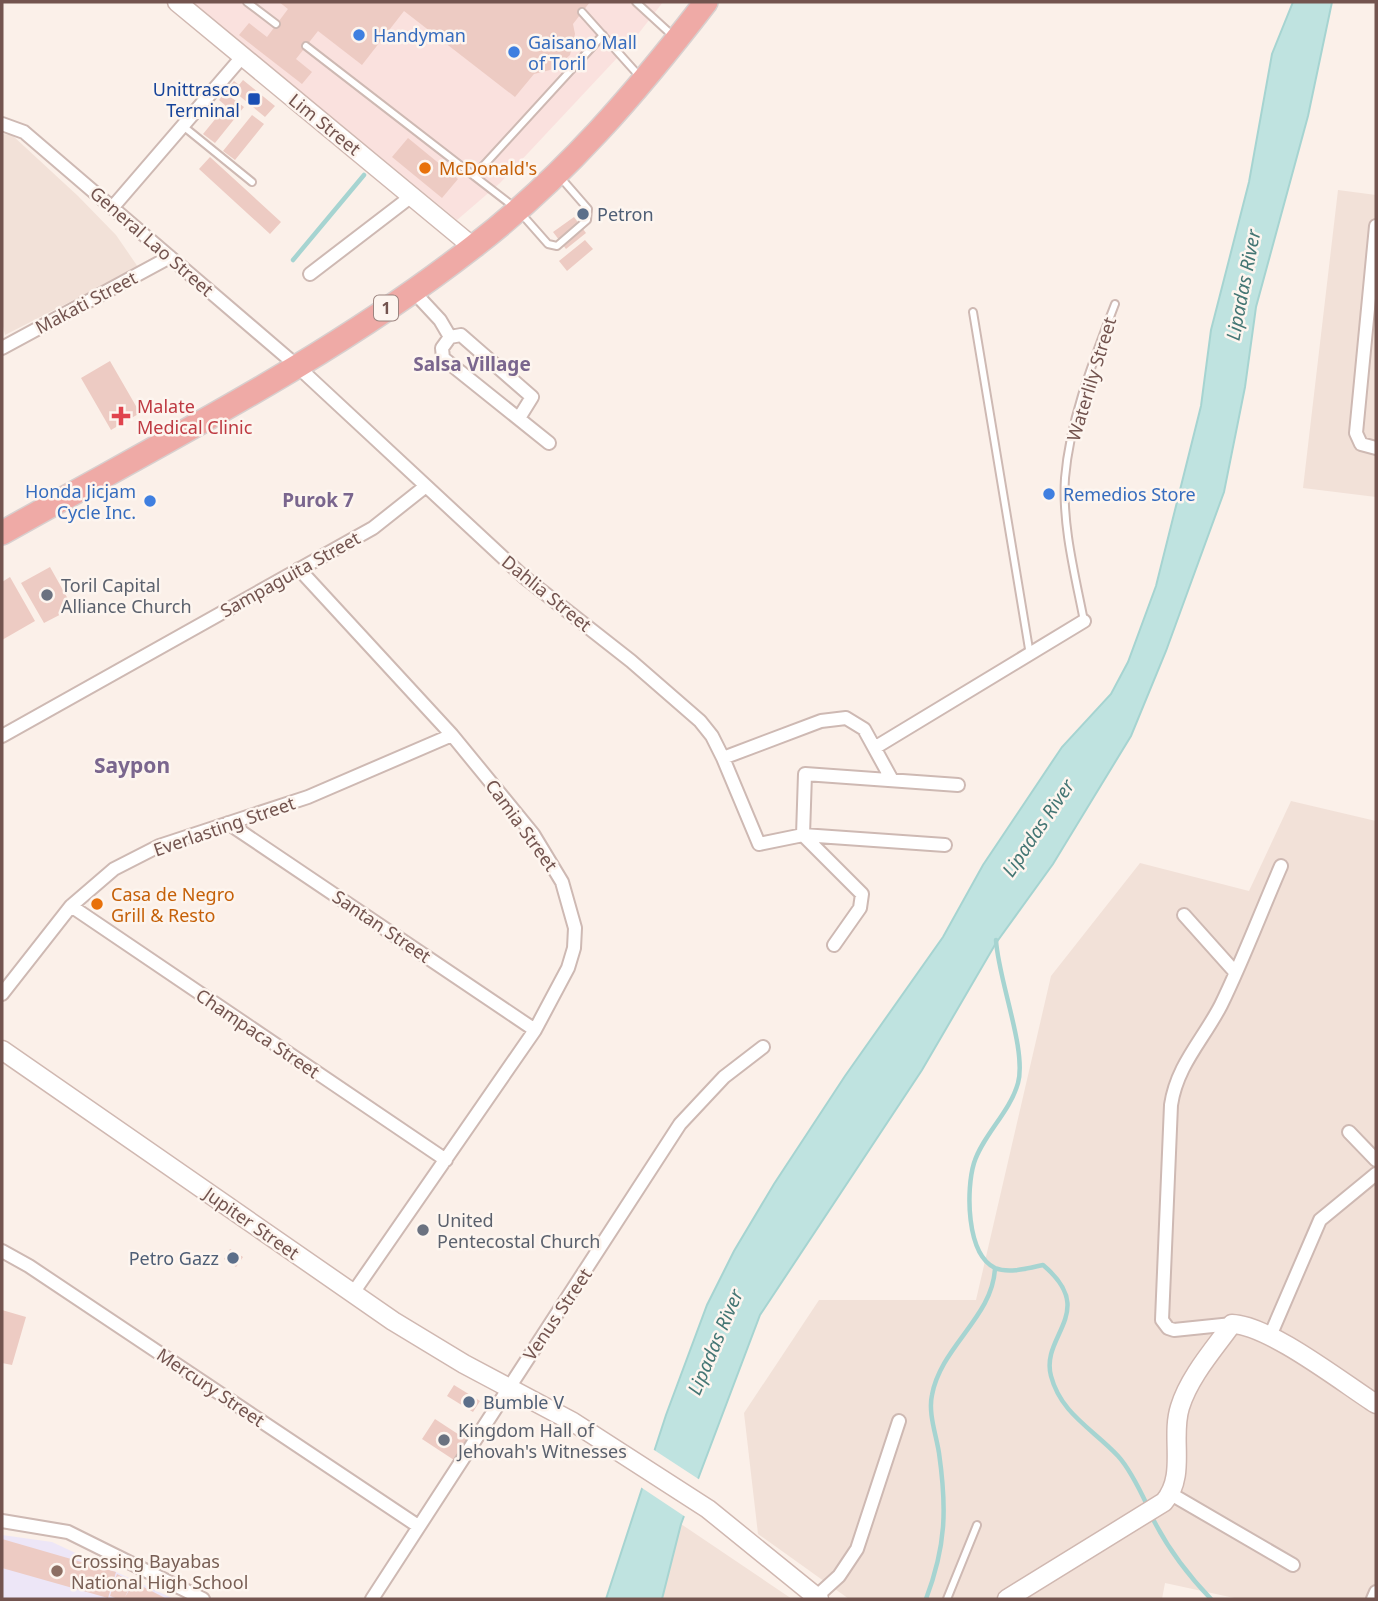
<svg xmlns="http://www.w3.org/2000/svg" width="1378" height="1601" font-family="'Noto Sans',sans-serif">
<rect width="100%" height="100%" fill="#fbf0e9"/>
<!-- residential -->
<path fill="#f2e1d8" d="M2,134L12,135L78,196L116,235L138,267L5,335L2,322Z
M1338,190L1376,195V497L1303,488Z
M1291,801L1376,821V1599H1239L1165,1583L1162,1599H849L758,1534L744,1413L819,1300H976L1051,976L1140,863L1249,891Z
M681,1524L792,1599H662Z"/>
<!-- commercial -->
<path fill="#fae1de" d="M192,2H663L632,42L500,183L457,220Z"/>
<!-- education -->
<path fill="#ede6f7" d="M2,1535L52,1542L174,1599H2Z"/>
<!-- water -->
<path fill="#bfe3e0" stroke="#a6d4d1" stroke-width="2" d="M1293,2H1332L1308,116L1256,307L1245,387L1224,492L1166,651L1131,736L1053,864L996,943L922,1070L760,1315L681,1524L662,1599H606L666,1415L707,1305L734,1251L774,1184L845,1076L943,937L983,865L1062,747L1111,694L1128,662L1156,586L1201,406L1211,330L1249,182L1272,54Z"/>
<!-- pier -->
<path fill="#fbf0e9" d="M651,1448L700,1480L687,1518L639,1486Z"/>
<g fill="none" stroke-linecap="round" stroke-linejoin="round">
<!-- stream -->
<path stroke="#a6d4d1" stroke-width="4.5" d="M293,260L364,175
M996,940C998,979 1027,1050 1018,1083C1010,1112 983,1135 974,1163C966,1189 966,1254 995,1268C1009,1274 1029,1268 1043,1265C1099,1312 1040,1335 1051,1376C1061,1414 1093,1429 1118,1456C1130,1469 1140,1490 1148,1507
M1151,1515C1167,1548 1186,1573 1211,1599
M926,1599C946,1546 947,1509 939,1453C936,1434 928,1413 932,1395C941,1346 993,1317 995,1268"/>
</g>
<!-- building -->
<path fill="#edcbc3" d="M279,2H590L573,24L575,34L570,55L554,69L534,74L515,97L404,11L362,65L318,31L296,59L312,72L302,84L239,35L249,23L267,37L288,9Z
M243,80L275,106L265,117L236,93L232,98L244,107L215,143L203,134L226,106L219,100L234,81L239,85Z
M252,115L264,124L235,160L223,151Z
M408,138L458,179L442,198L392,157Z
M210,157L281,222L270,234L199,169Z
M574,217L586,233L566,249L553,232Z
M585,240L593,249L567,271L559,261Z
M110,361L140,413L111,430L81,378Z
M50,567L73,608L44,623L21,583Z
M10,577L35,621L2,640V582Z
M230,1249L243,1257L236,1267L224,1259Z
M2,1310L26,1317L12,1365L2,1363Z
M454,1385L480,1401L473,1412L447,1396Z
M435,1419L467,1440L454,1460L422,1439Z
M2,1539L116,1572L108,1598L2,1568Z
M117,1574L132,1582L125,1597L134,1582L167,1599H118L110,1596Z"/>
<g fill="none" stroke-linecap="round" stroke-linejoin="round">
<!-- lane casing -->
<g stroke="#ceb9b3" stroke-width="10">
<path id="lane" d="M247,2L276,24
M636,2L673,36
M582,12L641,78
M306,46L518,210L548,244L557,246L587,220L588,209L561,178
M183,126L252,182
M474,176L603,35
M973,312L1030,655
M1084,621C1075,575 1062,525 1065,478C1070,418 1094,359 1115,304
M947,1599L977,1525"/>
</g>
<!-- street casing -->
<g stroke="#ceb9b3" stroke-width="16">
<path id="street" d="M2,124L24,132L297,366L524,577L631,661L700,721L712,736L723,758L759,844L803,835L945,845
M112,208L242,57
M1376,226L1356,433L1361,444L1376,448
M310,274L413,195
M413,291L440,320L450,337L442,348L443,358L549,443
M450,337L461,335L532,397L519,418
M2,348L170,257
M299,569L452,735L533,834L562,882L575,928L574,948L568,968L535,1030L353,1293
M2,736L373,528L426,486
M876,747L1084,621
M723,758L821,721L846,718L864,729L892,780
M228,823L535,1030
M71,906L446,1160
M1184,915L1235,972
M834,945L860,908L862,894L803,835L805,774L958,785
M2,994L71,906L114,869L159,846L308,797L452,735
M1349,1132L1376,1160
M2,1251L29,1266L418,1526
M1232,1324L1174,1330L1168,1328L1162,1320L1171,1105C1177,1065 1203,1040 1221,1005C1243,960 1261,912 1281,866
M1270,1336L1320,1220L1376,1174
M1171,1494L1293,1565
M2,1521L68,1532L203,1599
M816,1597L839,1576L857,1549L899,1421
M372,1599L680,1124L724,1077L763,1047
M1373,1599L1376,1592"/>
</g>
<!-- secondary casing -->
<g stroke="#d0b8b1" stroke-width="21">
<path id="secondary" d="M177,2L473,247
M2,1050L393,1321L464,1364L573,1422L708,1509L819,1599
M1007,1599L1164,1502C1187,1475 1170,1438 1180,1407C1189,1377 1214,1349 1232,1324C1269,1325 1343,1383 1376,1404"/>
</g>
<!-- highway casing -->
<g stroke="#d8cfce" stroke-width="26">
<path id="highway" d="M2,533C161,443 328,360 473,247C564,177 637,92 706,2"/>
</g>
<!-- lane -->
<use href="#lane" stroke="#fff" stroke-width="6"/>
<!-- street -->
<use href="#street" stroke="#fff" stroke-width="12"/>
<!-- secondary -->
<use href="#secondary" stroke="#fff" stroke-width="18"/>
<!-- highway -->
<use href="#highway" stroke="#efaaa6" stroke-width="23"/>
</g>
<!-- markers -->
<g fill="#3f7fe0" stroke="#fdf5ef" stroke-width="2.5">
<circle cx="359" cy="35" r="7"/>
<circle cx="514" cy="52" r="7"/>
<circle cx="1049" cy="494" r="7"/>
<circle cx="150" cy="501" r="7"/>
</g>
<rect fill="#1a4fb4" stroke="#fdf5ef" stroke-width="2.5" x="247" y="92" width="14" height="14" rx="3.5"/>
<g fill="#e8710a" stroke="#fdf5ef" stroke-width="2.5">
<circle cx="425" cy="168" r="7"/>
<circle cx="97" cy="904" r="7"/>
</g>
<g fill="#5c6f8a" stroke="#fdf5ef" stroke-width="2.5">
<circle cx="583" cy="214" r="7"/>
<circle cx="233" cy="1258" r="7"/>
<circle cx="469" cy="1402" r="7"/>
</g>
<path fill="#e0444e" stroke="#fdf5ef" stroke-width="2.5" d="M117.5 405.5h7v7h7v7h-7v7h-7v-7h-7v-7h7z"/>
<g fill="#6b7280" stroke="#fdf5ef" stroke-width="2.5">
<circle cx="47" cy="595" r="7"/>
<circle cx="423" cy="1230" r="7"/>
<circle cx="444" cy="1440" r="7"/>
</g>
<circle fill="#8d6e63" stroke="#fdf5ef" stroke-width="2.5" cx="57" cy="1571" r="7"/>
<g text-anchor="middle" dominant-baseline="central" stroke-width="5" stroke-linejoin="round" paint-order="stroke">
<!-- shield labels -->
<rect fill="#fdf5ef" stroke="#9c847f" stroke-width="2" x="374" y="295.5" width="24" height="25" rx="5"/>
<g font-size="16" font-weight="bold" fill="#73544f">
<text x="386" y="308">1</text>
</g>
<!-- shop labels -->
<g font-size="18" fill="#366cbe" stroke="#fdf5ef" text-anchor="start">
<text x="373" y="35">Handyman</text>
<text x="528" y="42">Gaisano Mall<tspan x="528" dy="21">of Toril</tspan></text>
<text x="136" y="491" text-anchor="end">Honda Jicjam<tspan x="136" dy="21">Cycle Inc.</tspan></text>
<text x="1063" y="494">Remedios Store</text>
</g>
<!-- transit labels -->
<g font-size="18" fill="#164399" stroke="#fdf5ef" text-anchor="end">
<text x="240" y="89">Unittrasco<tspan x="240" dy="21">Terminal</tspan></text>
</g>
<!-- street labels -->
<g font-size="18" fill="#73544f" stroke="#fdf5ef">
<text transform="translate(325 124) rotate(39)">Lim Street</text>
<text transform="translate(152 241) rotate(41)">General Lao Street</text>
<text transform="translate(86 302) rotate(-28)">Makati Street</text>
<text transform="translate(1091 379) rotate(-73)">Waterlily Street</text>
<text transform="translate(290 574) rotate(-29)">Sampaguita Street</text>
<text transform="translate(547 593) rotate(39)">Dahlia Street</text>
<text transform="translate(522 825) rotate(54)">Camia Street</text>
<text transform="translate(224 826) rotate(-19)">Everlasting Street</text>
<text transform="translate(382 926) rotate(34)">Santan Street</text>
<text transform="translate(258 1033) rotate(34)">Champaca Street</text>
<text transform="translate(252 1223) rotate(35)">Jupiter Street</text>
<text transform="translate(557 1314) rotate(-56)">Venus Street</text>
<text transform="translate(211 1387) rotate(34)">Mercury Street</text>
</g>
<!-- food labels -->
<g font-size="18" fill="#c56008" stroke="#fdf5ef" text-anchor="start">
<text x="439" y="168">McDonald's</text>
<text x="111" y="894">Casa de Negro<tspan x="111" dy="21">Grill &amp; Resto</tspan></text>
</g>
<!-- service labels -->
<g font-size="18" fill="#4e5e75" stroke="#fdf5ef" text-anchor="start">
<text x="597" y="214">Petron</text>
<text x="219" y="1258" text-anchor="end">Petro Gazz</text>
<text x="483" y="1402">Bumble V</text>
</g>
<!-- health labels -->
<g font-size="18" fill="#be3a42" stroke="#fdf5ef" text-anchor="start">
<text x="137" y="406">Malate<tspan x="137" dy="21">Medical Clinic</tspan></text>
</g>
<!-- worship labels -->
<g font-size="18" fill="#5b616d" stroke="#fdf5ef" text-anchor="start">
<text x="61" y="585">Toril Capital<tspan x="61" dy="21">Alliance Church</tspan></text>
<text x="437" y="1220">United<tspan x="437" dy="21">Pentecostal Church</tspan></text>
<text x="458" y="1430">Kingdom Hall of<tspan x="458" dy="21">Jehovah's Witnesses</tspan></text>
</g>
<!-- education labels -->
<g font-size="18" fill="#785e54" stroke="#fdf5ef" text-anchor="start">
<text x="71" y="1561">Crossing Bayabas<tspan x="71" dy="21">National High School</tspan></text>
</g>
<!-- water labels -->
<g font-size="19" font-style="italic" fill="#447674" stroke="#fdf5ef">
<text transform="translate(1243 285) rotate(-79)">Lipadas River</text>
<text transform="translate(1038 828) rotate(-56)">Lipadas River</text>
<text transform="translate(715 1342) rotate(-67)">Lipadas River</text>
</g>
<!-- neighbourhood labels -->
<g font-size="19" font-weight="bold" fill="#7a668e" stroke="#fdf5ef">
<text x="472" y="364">Salsa Village</text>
<text x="318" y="500">Purok 7</text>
</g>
<!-- quarter labels -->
<g font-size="21" font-weight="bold" fill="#7a668e" stroke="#fdf5ef">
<text x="132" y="765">Saypon</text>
</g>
</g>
<!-- border -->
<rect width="1378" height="1601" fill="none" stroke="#73544f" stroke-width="7"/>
</svg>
